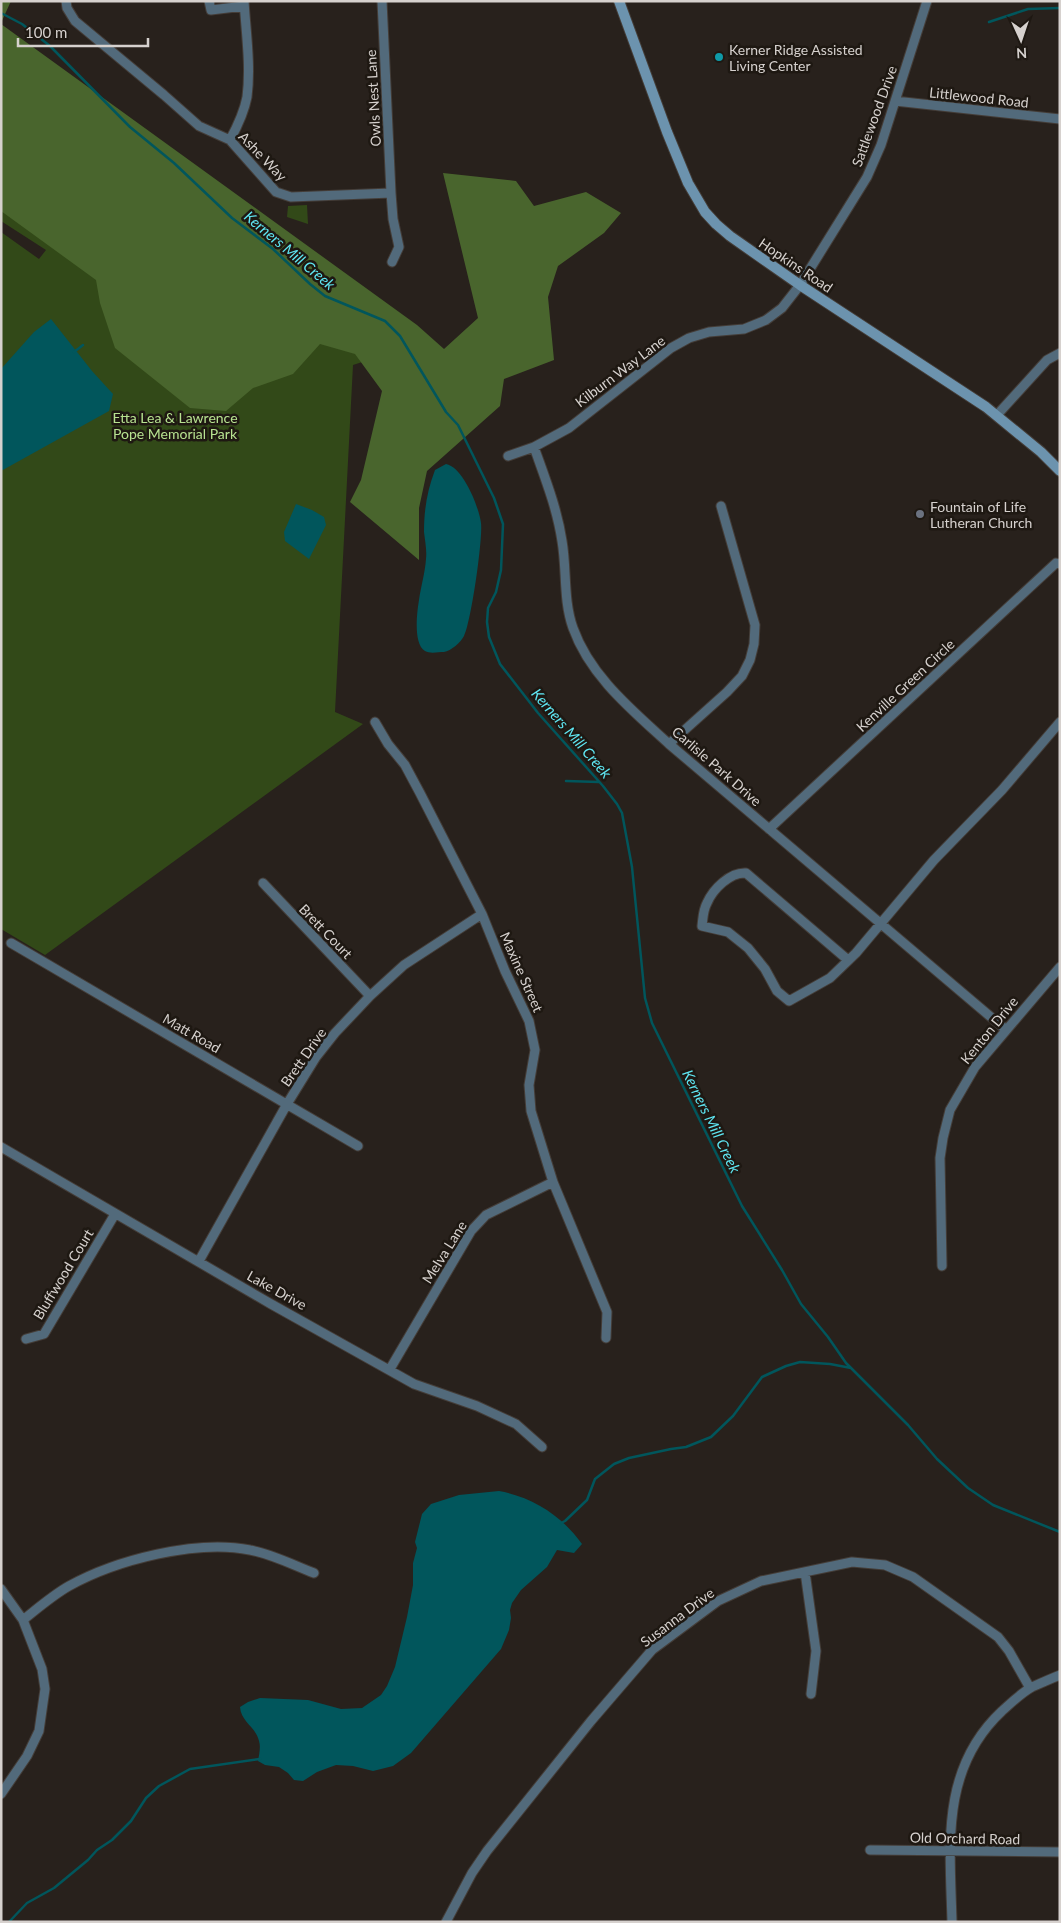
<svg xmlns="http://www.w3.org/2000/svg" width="1061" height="1923" font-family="Lato,sans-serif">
<rect width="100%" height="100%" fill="#28211c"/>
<!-- green -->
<path fill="#324918" d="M103,108L381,356L353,365L335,712L363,724L45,955L1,929V232L39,259L46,250L1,221V212Z
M307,205L308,224L287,217L288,206Z"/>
<!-- forest -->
<path fill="#49652d" d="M1,1H11L1,23Z
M1,24L417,325L444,349L478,318L443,173L516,181L534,206L586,192L621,213L604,233L558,266L548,297L554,360L504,379L500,406L427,471L419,508V560L350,502L361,480L382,391L355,354L320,344L293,374L253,388L226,411L190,408L115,348L100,303L96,280L1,211Z"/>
<!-- water -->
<path fill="#01565c" d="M51,319L92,371L113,394L109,411L1,471V369L34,332Z
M446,464C463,467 479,507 481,523C483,539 471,623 464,636C461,642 451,651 444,652C438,652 430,654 425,651C413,644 417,612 419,600C421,586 425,573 426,559C427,550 425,541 424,532C424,510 427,491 435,470Z
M296,504L312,510L324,517L326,525L309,559L285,541L284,532Z
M499,1491C533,1497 562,1516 582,1544L574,1553L557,1550L547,1567L521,1590L512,1603L510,1610L511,1618L509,1630L501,1649L411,1753L393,1766L373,1771L353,1766L336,1765L317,1772L303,1781L294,1780L288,1773L279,1767L265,1765L258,1761C259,1755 261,1747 259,1741C256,1727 241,1722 240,1707L248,1702L260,1698L308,1700L341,1709L362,1708L381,1695L387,1686L395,1667L407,1617L413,1585V1563L417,1548L415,1542L422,1514L431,1504L459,1495Z"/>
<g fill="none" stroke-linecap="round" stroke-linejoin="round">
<!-- stream -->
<path stroke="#01565c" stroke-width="2.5" d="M1,13L22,24L50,46L130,127L174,163L232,218L273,249L310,284L325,296L385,321L400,336L446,412L458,425L494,498L503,524L501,570L496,592L488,608L487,622L489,637L500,664L538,713L603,786L617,804L622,813L632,867L645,998L652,1023L742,1206L782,1270L801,1304L828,1337L846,1363L908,1425L937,1459L968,1488L993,1505L1060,1532
M989,22L1028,9L1060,8
M74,352L83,345
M566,781L599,782
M561,1523L565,1521L587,1500L595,1479L614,1464L629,1458L671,1449L686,1447L711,1437L733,1416L762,1377L786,1366L800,1362L830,1364L851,1368
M9,1922L27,1903L54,1888L88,1860L97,1850L112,1840L131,1821L146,1798L159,1786L190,1769L260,1759"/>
<!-- minor casing -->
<g stroke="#443d38" stroke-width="11">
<path id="minor" d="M66,1L67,8L75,21L164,95L199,126L230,140L276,192L291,197L391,193L393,219L399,247L392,262
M209,1L211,10L244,6
M382,1L391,193
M895,101L1060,119
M230,140C237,127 244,113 247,97C251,66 246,33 244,1
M997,415L1047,360L1060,353
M534,447C545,478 557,508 562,541C567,570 563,600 573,628C590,676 632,710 669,744L1005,1029
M508,456L534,447L569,428L671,348L689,338L709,332L744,329L766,320L782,308L800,285L867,177L881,145L927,1
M375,722L388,744L405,765L420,793L482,914L505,971L529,1021L535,1050L529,1085L531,1111L553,1182L607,1312L606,1338
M669,744L727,692L742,676L750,660L754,644L755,625L721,506
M769,829L1056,563L1060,564
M263,883L370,996
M11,943L358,1146
M848,960L746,873C730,872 713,889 707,903C703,910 703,918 702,926L728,932L748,948L765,969L777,991L789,1001L830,978L856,953L934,860L1002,790L1060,722
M1,1147L271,1304L414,1384L477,1406L516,1424L542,1447
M199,1261L287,1104L316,1057L335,1033L370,996L404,965L482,914
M942,1266L940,1158L943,1138L950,1110L975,1067L1060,967
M26,1339L44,1334L115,1214
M390,1369L471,1231L486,1215L553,1182
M805,1572L816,1651L811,1694
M1,1589L23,1620L42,1669L45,1689L39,1731L27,1756L1,1794
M23,1620C38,1608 53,1595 69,1586C116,1560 197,1539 250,1550C272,1554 293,1565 314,1573
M870,1850L1060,1852
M446,1922L472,1873L487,1851L591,1721L652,1650L718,1601L761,1581L852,1562L885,1565L913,1577L998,1637L1009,1651L1030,1688
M952,1922C950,1845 940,1769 1002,1711C1011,1703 1021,1693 1032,1687C1041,1683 1050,1679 1060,1675"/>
</g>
<!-- secondary casing -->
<g stroke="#443d38" stroke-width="12">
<path id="secondary" d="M619,1L667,132L688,183L705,212L716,224L730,236L800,285L986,407L1041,452L1060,471"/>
</g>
<!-- minor -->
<use href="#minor" stroke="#526a7b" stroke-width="9"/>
<!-- secondary -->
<use href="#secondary" stroke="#6c93ae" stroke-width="10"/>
</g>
<!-- markers -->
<circle fill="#0f9aa8" stroke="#1e1812" stroke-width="2" cx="719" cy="57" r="5"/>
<circle fill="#6b7280" stroke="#1e1812" stroke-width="2" cx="920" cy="514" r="5"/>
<g text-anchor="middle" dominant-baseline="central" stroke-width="5" stroke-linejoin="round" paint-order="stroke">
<!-- poi labels -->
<g font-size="14" fill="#d6d1ce" stroke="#1e1812" text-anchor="start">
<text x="729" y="49">Kerner Ridge Assisted<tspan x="729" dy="16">Living Center</tspan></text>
<text x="930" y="506">Fountain of Life<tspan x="930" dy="16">Lutheran Church</tspan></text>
</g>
<!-- street labels -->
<g font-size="14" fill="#d6d1ce" stroke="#1e1812">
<text transform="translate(979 97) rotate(6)">Littlewood Road</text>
<text transform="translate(373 98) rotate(-93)">Owls Nest Lane</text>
<text transform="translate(874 116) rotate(-70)">Sattlewood Drive</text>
<text transform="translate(263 156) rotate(46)">Ashe Way</text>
<text transform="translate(796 265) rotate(34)">Hopkins Road</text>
<text transform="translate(620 371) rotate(-37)">Kilburn Way Lane</text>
<text transform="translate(905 685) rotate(-43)">Kenville Green Circle</text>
<text transform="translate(717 766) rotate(41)">Carlisle Park Drive</text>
<text transform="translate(326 931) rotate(46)">Brett Court</text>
<text transform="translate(522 972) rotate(66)">Maxine Street</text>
<text transform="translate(989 1030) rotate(-51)">Kenton Drive</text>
<text transform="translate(192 1033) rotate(30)">Matt Road</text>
<text transform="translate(303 1057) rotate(-55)">Brett Drive</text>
<text transform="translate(444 1252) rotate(-58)">Melva Lane</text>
<text transform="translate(63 1274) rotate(-59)">Bluffwood Court</text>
<text transform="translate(277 1290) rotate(29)">Lake Drive</text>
<text transform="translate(677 1617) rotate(-37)">Susanna Drive</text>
<text transform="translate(965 1838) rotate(1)">Old Orchard Road</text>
</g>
<!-- park labels -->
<g font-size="14" fill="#b7e290" stroke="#1e1812">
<text x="175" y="417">Etta Lea &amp; Lawrence<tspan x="175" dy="16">Pope Memorial Park</tspan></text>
</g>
<!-- water labels -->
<g font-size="15" font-style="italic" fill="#5fe6f2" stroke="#1e1812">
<text transform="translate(290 250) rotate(40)">Kerners Mill Creek</text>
<text transform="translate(572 733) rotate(49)">Kerners Mill Creek</text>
<text transform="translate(712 1121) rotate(64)">Kerners Mill Creek</text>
</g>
</g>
<!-- border -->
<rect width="1061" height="1923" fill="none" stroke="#d6d1ce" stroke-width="5"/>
<!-- north arrow -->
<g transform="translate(1021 40) rotate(177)" stroke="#1e1812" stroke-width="4" paint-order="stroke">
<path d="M0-4L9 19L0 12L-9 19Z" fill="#d6d1ce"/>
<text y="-8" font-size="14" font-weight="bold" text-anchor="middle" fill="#d6d1ce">N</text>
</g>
<!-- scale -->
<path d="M18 38v8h130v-8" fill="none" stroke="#d6d1ce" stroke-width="2.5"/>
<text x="25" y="38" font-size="15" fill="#d6d1ce" stroke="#1e1812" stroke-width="4" paint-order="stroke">100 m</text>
</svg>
